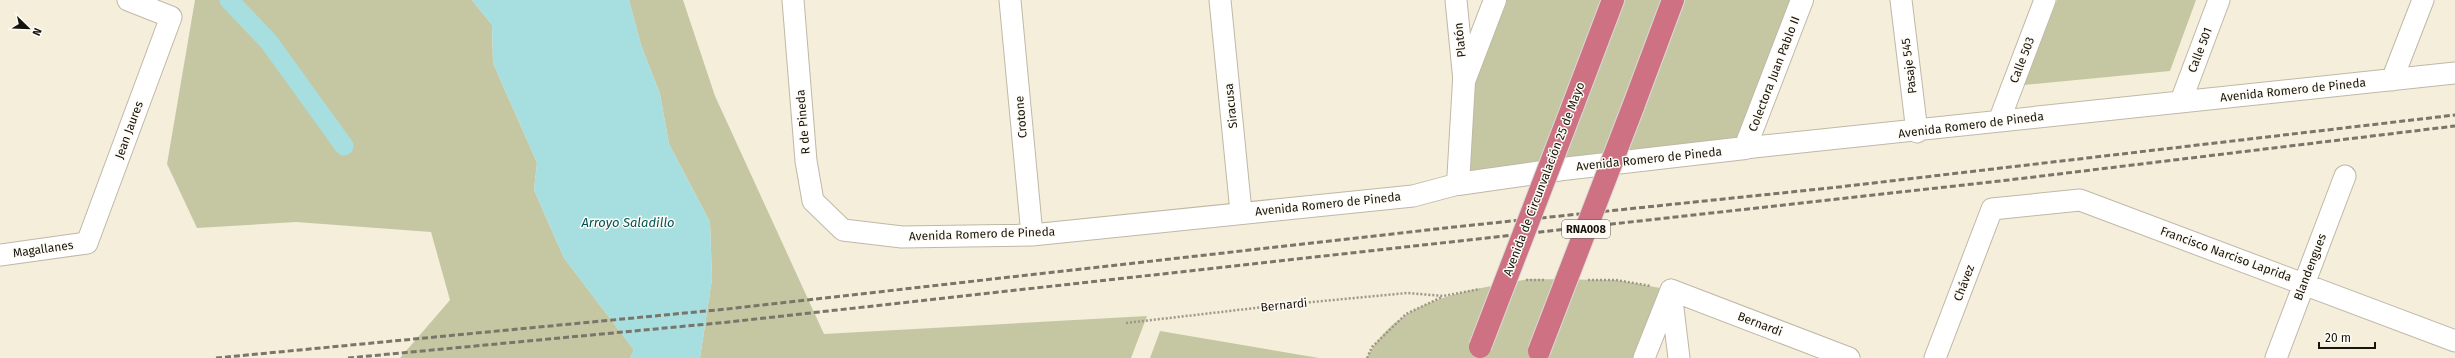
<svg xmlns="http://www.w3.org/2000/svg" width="2455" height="358" font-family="'Fira Sans',sans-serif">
<rect width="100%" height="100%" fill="#f5eedb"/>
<!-- green -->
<path fill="#c5c7a2" d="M195,0H472L492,25L493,63L537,163L534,190L564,258L634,350L630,358H400L450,300L431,232L296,222L197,228L167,164Z
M629,0H683L715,96L824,334L1147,316L1131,358H700L712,279L710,222L669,144L660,94L641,45Z
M1495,0H1802L1745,148L1458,184L1464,81Z
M2057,0H2196L2170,71L2024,85Z
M1528,279L1616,280L1671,290L1644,358H1367C1398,297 1468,291 1528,279Z
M1160,331L1319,358H1150Z"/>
<!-- water -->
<path fill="#a7dedf" d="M472,0H629L641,45L660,94L669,144L710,222L712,279L700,358H630L634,350L564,258L534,190L537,163L493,63L492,25Z"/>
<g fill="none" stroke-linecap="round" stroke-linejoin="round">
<!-- canal -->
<path stroke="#a7dedf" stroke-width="19" d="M229,0L269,42L344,146"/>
<!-- street casing -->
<g stroke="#c0b8a7" stroke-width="23">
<path id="street" d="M793,0L806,161L813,201L843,230L902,237L1032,235L1413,196L1458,184
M1010,0L1032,235
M1220,0L1241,212
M1456,0L1464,81
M1901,0L1917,132
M2392,80L2423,0
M2181,101L2219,0
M1999,121L2045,0
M1745,148L2455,73
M0,255L87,243L171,17L128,0
M1671,290L1849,358
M1671,292L1679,358
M1644,358L1671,290
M1935,358L1992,209L2080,200L2455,341
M2276,358L2345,176"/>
</g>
<!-- secondary casing -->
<g stroke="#c0b8a7" stroke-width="24">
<path id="secondary" d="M1495,0L1464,81L1458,184L1563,169L1745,148L1802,0"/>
</g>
<!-- highway casing -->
<g stroke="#dad9d8" stroke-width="24">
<path id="highway" d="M1633,107L1673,0
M1572,108L1613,0"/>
</g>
<!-- path -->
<path stroke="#9c9789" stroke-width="2.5" stroke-dasharray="2 2" stroke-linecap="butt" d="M1526,280H1545
M1588,280H1616L1651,286
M1126,323L1281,305L1407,293L1443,296L1480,289
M1367,358L1372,347L1406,314L1442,297"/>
<!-- street -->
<use href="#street" stroke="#fff" stroke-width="21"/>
<!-- secondary -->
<use href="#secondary" stroke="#fff" stroke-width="22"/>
<!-- highway -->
<use href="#highway" stroke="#cd7183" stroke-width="22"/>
<!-- rail -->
<path stroke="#7a7569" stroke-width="3" stroke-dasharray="6 3" stroke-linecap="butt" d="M216,358L727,309L1454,227L1839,187L2455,115
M348,358L729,322L2009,180L2455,126"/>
<!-- highway-bridge casing -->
<g stroke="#dad9d8" stroke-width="24" stroke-linecap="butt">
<path id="highway-bridge" d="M1480,347L1572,108
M1539,351L1633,107"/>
</g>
<!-- highway-bridge -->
<use href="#highway-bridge" stroke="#cd7183" stroke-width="22"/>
</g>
<g text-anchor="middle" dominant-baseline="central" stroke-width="3" stroke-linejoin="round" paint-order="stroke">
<!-- shield labels -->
<rect fill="#fefbf4" stroke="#5c5953" stroke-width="1" x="1562" y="220" width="48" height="18" rx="3"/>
<g font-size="11" font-weight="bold" fill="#17140e">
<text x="1586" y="229">RNA008</text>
</g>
<!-- street labels -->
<g font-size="12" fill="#17140e" stroke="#fefbf4">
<text transform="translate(1460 40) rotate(-96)">Platón</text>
<text transform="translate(2200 50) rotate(-69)">Calle 501</text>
<text transform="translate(2022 60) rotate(-69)">Calle 503</text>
<text transform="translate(1909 66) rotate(-97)">Pasaje 545</text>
<text transform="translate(1774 74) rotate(-69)">Colectora Juan Pablo II</text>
<text transform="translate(2293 90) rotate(-6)">Avenida Romero de Pineda</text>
<text transform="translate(1231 106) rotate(-96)">Siracusa</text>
<text transform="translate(1021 117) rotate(-95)">Crotone</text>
<text transform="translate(803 122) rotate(-95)">R de Pineda</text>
<text transform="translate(1971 125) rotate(-7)">Avenida Romero de Pineda</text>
<text transform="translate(129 130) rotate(-70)">Jean Jaures</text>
<text transform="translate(1649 159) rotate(-6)">Avenida Romero de Pineda</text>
<text transform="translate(1544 179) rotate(-69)">Avenida de Circunvalación 25 de Mayo</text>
<text transform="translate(1328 204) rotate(-6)">Avenida Romero de Pineda</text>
<text transform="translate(982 234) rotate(-2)">Avenida Romero de Pineda</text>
<text transform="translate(43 249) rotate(-8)">Magallanes</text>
<text transform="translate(2226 254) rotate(20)">Francisco Narciso Laprida</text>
<text transform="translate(2310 267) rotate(-69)">Blandengues</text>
<text transform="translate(1964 283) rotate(-69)">Chávez</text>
<text transform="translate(1284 305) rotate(-6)">Bernardi</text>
<text transform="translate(1760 324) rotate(21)">Bernardi</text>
</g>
<!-- water labels -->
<g font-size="13" font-style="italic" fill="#005456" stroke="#fefbf4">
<text x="628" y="222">Arroyo Saladillo</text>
</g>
</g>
<!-- north arrow -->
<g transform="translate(28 28) rotate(113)" stroke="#fefbf4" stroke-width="3" paint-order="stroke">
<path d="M0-3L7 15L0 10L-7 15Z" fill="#17140e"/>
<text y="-6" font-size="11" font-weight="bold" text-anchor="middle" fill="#17140e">N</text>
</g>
<!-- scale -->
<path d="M2319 342v6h56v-6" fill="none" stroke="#17140e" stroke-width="2"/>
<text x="2325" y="342" font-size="12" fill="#17140e" stroke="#fefbf4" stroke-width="3" paint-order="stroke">20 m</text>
</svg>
